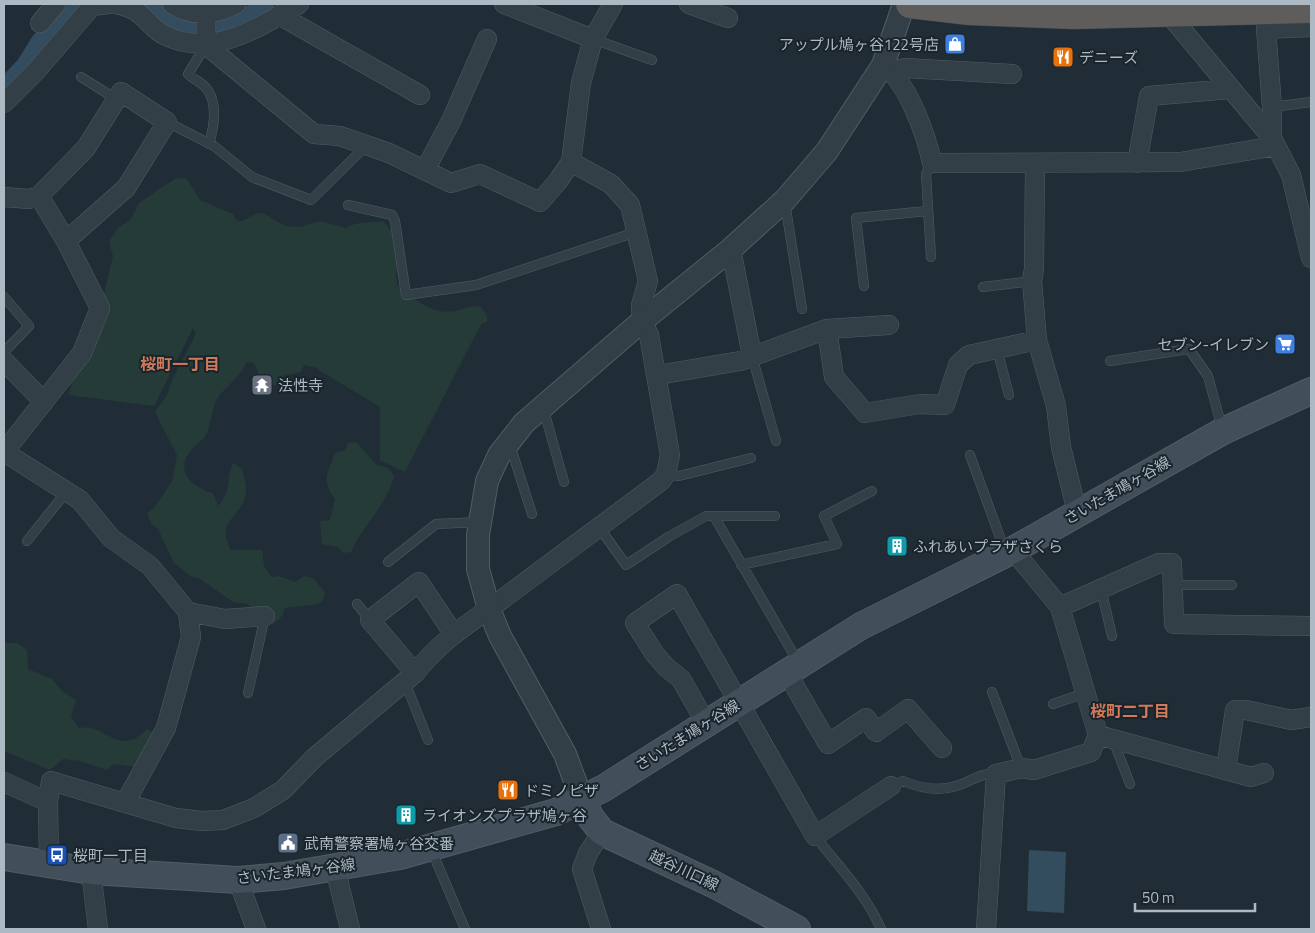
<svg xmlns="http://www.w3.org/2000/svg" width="1315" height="933" font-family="'Titillium Web','Noto Sans JP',sans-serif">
<rect width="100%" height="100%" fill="#202d36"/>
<!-- green -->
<path fill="#253b38" d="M176,178L187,179L200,200L233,214L237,221H242L257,213L265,214L285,226L300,227L320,221L346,228C357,221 369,223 383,221L402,242L396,274L397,285C416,300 432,317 459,310C469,308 469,305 481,307L487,316V322L481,324L405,472L380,460V407L314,367L304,365L301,372L283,376L276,385L265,387L254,363L247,362C239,379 223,388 216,401C212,410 211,424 206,435C202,441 194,445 190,452C174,472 194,488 213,493L218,506C233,489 225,482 233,463L242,469C244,477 248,488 245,497C238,520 216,521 231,550H262L264,566L272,577L279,576L295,582L304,576L313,578L325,592L323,600L318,604L285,608L282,616L274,624L259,623L254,609L247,604L233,602L200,579L190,576L174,563L158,529L151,523L147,513L154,508L172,481L177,455L155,412L167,395L173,378L196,334L193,328L154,406L68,395L75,375L110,306L103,298L113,256L109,242L117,229L131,219L139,203Z
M349,442L357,443L377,465L388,468L394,476C387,505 363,525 351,552L343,553L338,547L322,544L320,521L330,520L335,499C321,480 328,473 335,453L345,450Z
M4,643H17L27,650L28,669L52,679L62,691L76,700L71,717L79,728C108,723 117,759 147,729L155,734L136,767L114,764L107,770L80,761L63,759L50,770L4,751Z"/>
<!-- water -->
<path fill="#334c5e" d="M1029,850L1066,852L1064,913L1027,911Z"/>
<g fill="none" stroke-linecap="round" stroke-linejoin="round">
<!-- canal -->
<path stroke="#334c5e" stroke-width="16" d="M149,4C159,12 168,20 181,25C209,36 243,18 266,4
M4,86L24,65L39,41L72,4"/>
<!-- service casing -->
<g stroke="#515d65" stroke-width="10">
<path id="service" d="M593,39L652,60
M206,45L188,74C193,79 203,83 207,89C218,104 214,127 209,144
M81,77L116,99
M1272,107L1311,102
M167,122L214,146L252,177L311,200L367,145
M785,203L802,309
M348,205L392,215L395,221L406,295L476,285L636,232
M931,257L926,174L932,163
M864,286L856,218L927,211
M983,287L1032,281
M4,297L29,326L4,352
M997,349L1009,395
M752,356L776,441
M1110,361L1189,349L1208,376L1222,428
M543,407L564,482
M510,445L532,514
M970,455L1005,551
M666,474L679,476L751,458
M715,518L798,662
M599,527L626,565L670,536L706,516H775
M27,541L67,491
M388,562L436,524L480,522
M741,565L837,544L824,516L872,491
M1174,585H1232
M1101,589L1112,636
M357,604L370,620
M405,682L428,740
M992,692L1021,768
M248,693L265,616
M1053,704L1085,693
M1113,740L1130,784
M891,786L903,781C920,788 938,792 956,786C971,782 981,772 996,774
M815,836C838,866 866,894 881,929
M431,849L465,929"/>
</g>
<!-- minor casing -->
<g stroke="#515d65" stroke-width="20">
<path id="minor" d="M116,4C123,6 132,8 137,12C147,19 154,30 164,35C212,59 258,28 299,4
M172,4C194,18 214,15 236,4
M504,4L593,39
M689,4L728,18
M1168,13L1272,138L1291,175L1311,258
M206,15V45L314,134L340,136L389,153L451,183L480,174L540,202L558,181L571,162L581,83L593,39L613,4
M279,15L420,95
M40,23L56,4
M883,65C907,81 926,134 932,163L1180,162L1276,146
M892,71L905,68L1012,74
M4,103L37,70L92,6L109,4
M1272,138V107L1266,29L1311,27
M1137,163L1149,96L1230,89
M1035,164L1034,269L1032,281L1037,340
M425,170L451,121L487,39
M4,197L29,199L39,196L66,241
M731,249L752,356
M827,329L834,377L865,413L920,404L945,405L958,365L969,355L1037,340L1056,406L1061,447L1077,512
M4,361L44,402
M658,375L740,361L827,329L889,325
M4,452L80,500L111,538L150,566L188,612L191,637L166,728L125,803L176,818L201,821L223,820L254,808L283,790L314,758L415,673C443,638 473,621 508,595C559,557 610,519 661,481L666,474L670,455L649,335L642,321L641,305L648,281L630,205L611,184L571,162
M4,452L82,353L100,308L66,241L126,188L167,122L121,92L86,148L39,196
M1013,550L1060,607L1098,735
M1060,607L1159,563H1172L1174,624L1311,626
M188,612L225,619L265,616
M786,671L828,744L866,718L876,732L908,709L942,748
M415,673L370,620L419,582L453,633
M706,723L681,679L666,667L654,653L635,623L677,594L815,836L891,786
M1226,769L1235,710H1246L1291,720L1311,717
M4,782L48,802
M49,863L48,802L51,781L125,803
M335,868L350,929
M91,871L98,929
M238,880L256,929
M601,929L582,869L588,853L602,832
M986,929L996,774L1021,768L1034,770L1091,752L1098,735L1251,777L1264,773"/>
</g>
<!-- tertiary casing -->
<g stroke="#515d65" stroke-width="24">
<path id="tertiary" d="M582,800L565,754L500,636L489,609L478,569V535L487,481L499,455L524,423L642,321L731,249L785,200L827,151L883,65L904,4"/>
</g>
<!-- secondary casing -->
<g stroke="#515d65" stroke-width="28">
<path id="secondary" d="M582,800L591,818L602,832L713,884L797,929
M4,857L91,871L238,880L284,876L400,856L556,812L604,788L861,626L1013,550L1223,431L1311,391"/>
</g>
<!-- trunk casing -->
<g stroke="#3e4a51" stroke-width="29">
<path id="trunk" d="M910,4L970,11L1073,15L1311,9"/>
</g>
<!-- service -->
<use href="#service" stroke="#333f47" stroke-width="9"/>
<!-- minor -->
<use href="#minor" stroke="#333f47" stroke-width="19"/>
<!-- tertiary -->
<use href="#tertiary" stroke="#333f47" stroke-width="22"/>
<!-- secondary -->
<use href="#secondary" stroke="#414f5a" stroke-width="26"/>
<!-- trunk -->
<use href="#trunk" stroke="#5f5d5c" stroke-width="28"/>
</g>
<!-- icons -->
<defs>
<g id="shop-square" transform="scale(1.125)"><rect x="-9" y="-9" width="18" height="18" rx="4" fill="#3f7fe0" stroke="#19242b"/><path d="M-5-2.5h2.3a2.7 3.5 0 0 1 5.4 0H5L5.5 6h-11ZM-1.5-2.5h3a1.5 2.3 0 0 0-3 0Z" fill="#fff"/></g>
<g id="restaurant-square" transform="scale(1.125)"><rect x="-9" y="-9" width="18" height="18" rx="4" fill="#e8710a" stroke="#19242b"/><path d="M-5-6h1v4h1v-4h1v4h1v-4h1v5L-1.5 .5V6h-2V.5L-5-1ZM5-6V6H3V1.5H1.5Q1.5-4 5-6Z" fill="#fff"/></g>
<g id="supermarket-square" transform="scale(1.125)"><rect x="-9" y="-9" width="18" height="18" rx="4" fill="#3f7fe0" stroke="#19242b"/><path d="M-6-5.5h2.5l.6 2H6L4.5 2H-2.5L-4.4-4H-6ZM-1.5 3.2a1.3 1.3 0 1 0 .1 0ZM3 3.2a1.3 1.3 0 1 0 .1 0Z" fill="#fff"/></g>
<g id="temple-square" transform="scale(1.125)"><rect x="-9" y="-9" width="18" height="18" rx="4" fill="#6b7280" stroke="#19242b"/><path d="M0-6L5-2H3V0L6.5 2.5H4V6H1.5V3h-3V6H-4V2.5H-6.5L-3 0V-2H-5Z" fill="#fff"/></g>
<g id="building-square" transform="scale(1.125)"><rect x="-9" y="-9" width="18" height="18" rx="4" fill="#0f9aa8" stroke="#19242b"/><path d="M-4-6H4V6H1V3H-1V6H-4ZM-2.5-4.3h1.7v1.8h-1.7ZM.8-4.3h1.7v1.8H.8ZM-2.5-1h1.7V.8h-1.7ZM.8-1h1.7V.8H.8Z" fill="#fff"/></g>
<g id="civic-square" transform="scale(1.125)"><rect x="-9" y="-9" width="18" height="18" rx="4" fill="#5c6f8a" stroke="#19242b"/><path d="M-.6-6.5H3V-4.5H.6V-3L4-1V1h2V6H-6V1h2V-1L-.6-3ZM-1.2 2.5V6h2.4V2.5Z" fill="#fff"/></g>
<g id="bus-square" transform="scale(1.125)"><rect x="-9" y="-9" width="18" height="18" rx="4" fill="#1a4fb4" stroke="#19242b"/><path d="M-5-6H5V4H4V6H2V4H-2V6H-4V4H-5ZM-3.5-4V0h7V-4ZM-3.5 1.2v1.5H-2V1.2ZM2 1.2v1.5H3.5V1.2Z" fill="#fff"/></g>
</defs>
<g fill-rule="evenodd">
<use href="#shop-square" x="955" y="44"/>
<use href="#restaurant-square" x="1063" y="57"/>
<use href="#supermarket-square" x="1285" y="344"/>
<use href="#temple-square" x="262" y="385"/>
<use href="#building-square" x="897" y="546"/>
<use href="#restaurant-square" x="508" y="790"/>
<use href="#building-square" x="406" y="815"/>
<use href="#civic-square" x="288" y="843"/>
<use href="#bus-square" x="57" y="855"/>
</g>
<g text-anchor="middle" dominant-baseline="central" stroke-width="4" stroke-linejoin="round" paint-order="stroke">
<!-- poi labels -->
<g font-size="15" fill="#adbac4" stroke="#19242b" text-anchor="start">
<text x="939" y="44" text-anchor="end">アップル鳩ヶ谷122号店</text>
<text x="1079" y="57">デニーズ</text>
<text x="1269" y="344" text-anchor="end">セブン-イレブン</text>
<text x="278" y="385">法性寺</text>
<text x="913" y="546">ふれあいプラザさくら</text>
<text x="524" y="790">ドミノピザ</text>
<text x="422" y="815">ライオンズプラザ鳩ヶ谷</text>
<text x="304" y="843">武南警察署鳩ヶ谷交番</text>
<text x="73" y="855">桜町一丁目</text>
</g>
<!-- street labels -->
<g font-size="15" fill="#adbac4" stroke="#19242b">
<text transform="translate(1117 490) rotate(-30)">さいたま鳩ヶ谷線</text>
<text transform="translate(687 735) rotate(-32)">さいたま鳩ヶ谷線</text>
<text transform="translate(684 870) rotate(25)">越谷川口線</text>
<text transform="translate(296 871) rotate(-7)">さいたま鳩ヶ谷線</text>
</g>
<!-- neighbourhood labels -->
<g font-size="16" font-weight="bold" fill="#d1795a" stroke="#19242b">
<text x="180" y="364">桜町一丁目</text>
<text x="1130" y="711">桜町二丁目</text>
</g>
</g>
<!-- border -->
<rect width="1315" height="933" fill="none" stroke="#adbac4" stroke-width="10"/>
<!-- scale -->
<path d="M1135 903v8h120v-8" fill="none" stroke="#adbac4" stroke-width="2.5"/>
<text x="1142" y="903" font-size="15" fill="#adbac4" stroke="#19242b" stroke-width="4" paint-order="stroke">50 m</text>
</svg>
